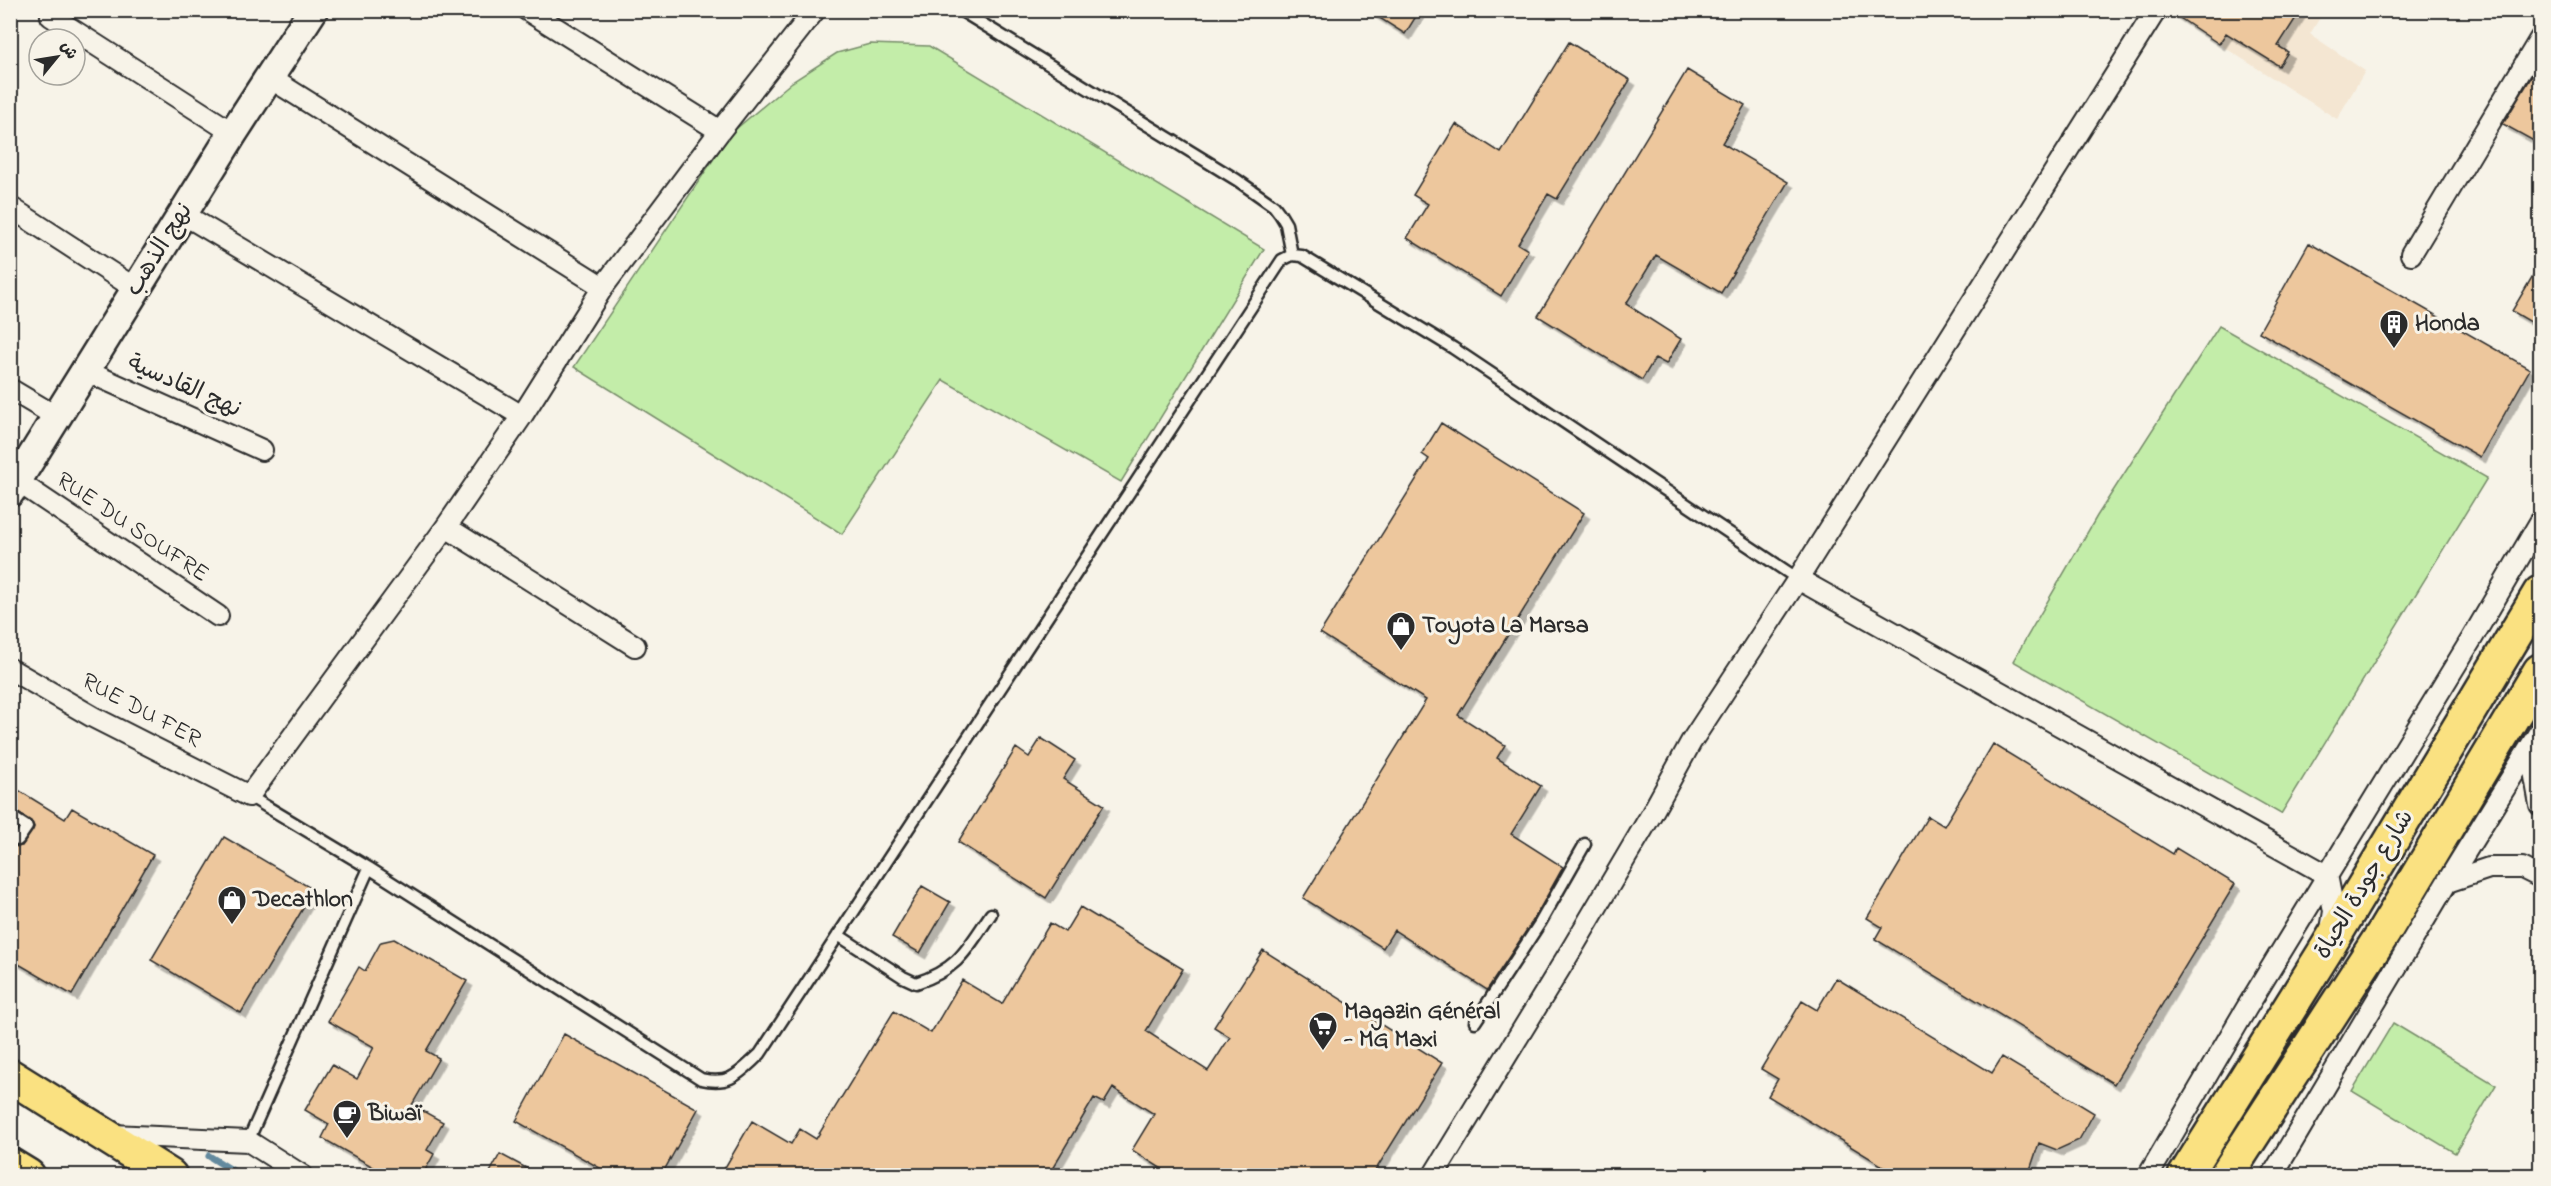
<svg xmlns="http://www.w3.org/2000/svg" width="2551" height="1186" font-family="'Indie Flower','Playpen Sans Arabic',sans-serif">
<defs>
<filter id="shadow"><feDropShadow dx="5.5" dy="5.5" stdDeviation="0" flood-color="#0004"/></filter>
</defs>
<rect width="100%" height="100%" fill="#f7f3e8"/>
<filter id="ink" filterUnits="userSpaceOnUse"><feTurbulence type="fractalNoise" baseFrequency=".0167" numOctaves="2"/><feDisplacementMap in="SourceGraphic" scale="12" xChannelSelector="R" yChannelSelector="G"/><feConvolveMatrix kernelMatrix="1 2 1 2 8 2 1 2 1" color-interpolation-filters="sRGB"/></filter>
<g filter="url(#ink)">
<!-- built -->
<path fill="#f4e6d2" d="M2167,11H2324L2310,34L2365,71L2337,119Z"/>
<!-- green -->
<path fill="#c3eda9" stroke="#778c6a" stroke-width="1.5" d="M870,44L929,46L1264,249L1121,482L943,380L842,534L574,367L731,133L792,82L837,53Z
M2219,326L2487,478L2281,814L2013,661L2097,516Z
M2393,1023L2496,1085L2455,1153L2352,1091Z"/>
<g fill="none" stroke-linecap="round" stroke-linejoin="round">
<!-- stream -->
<path stroke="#648a9e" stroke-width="7" d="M209,1156L241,1176"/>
</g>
<!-- building -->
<path fill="#edc79d" stroke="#2b2b2b" stroke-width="1.5" filter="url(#shadow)" d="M1367,10H1420L1405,34Z
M2168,10H2301L2278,46L2288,52L2279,66L2226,33L2219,44Z
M1569,42L1630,80L1557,199L1548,194L1518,244L1528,250L1501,296L1407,238L1428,204L1413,195L1456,124L1501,153Z
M2541,61V145L2503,124Z
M1687,70L1745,105L1722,143L1788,182L1721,293L1656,255L1626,304L1681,339L1666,364L1655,358L1642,380L1538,316Z
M2309,243L2530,369L2480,457L2259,332Z
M2541,262V328L2512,311Z
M1441,423L1584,513L1458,715L1505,745L1497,758L1541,786L1511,834L1563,867L1534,919L1487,990L1394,930L1383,948L1303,898L1426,700L1320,633L1429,459L1422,454Z
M1041,738L1075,760L1063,779L1104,805L1046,898L958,842L1016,748L1029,757Z
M1993,744L2173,854L2176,848L2235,884L2114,1084L1875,939L1882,927L1867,918L1928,816L1944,826Z
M10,785L65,819L72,808L153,855L72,995L10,959V838L13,846H22L34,827L31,821L10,808Z
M224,837L314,890L241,1013L151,960Z
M922,886L950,902L920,953L892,937Z
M1080,907L1183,969L1146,1031L1208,1071L1230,1037L1214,1027L1263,950L1442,1063L1372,1176H1173L1132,1150L1154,1114L1113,1088L1104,1103L1094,1098L1048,1176H720L752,1121L791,1144L800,1129L816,1139L894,1011L931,1033L962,980L1002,1004L1050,923L1065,932Z
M394,939L467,981L426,1051L439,1058L412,1105L443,1122L427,1150L434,1154L422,1176H389L322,1138L329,1124L305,1110L332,1065L357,1079L374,1047L328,1021L359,967L365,971L381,942Z
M1836,978L1992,1073L2002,1057L2094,1113L2079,1140L2057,1150L2039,1143L2028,1176H1899L1768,1096L1778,1079L1761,1069L1802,1001L1817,1010Z
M564,1034L698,1109L661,1176H614L516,1121Z
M500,1154L541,1176H488Z"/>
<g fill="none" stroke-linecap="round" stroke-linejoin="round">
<!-- lane casing -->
<g stroke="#2b2b2b" stroke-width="15">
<path id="lane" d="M960,10L1237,180L1274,206L1280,214L1286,224L1292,255
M249,796L369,868L701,1079C731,1086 739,1073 760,1054L1282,260L1292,255L1302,256L1453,348L1798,579
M10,816L27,827L18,840
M838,935L903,977L916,983C959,969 967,949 991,914
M1475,1022L1540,923L1585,844
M248,1141L369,868"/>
</g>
<!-- street casing -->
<g stroke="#2b2b2b" stroke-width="24">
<path id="street" d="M527,10L720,131
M51,16L233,133
M270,78L603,287
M10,207L136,289
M183,214L522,416
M2411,254L2540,39
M86,371L262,450
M10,389L57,417
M17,481L218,616
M446,527L635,646
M1798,579L2327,875L2334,911L2331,930
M10,669L93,717L249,796L446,527L522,416L603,287L720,131L815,10
M2530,748L2540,805
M2447,882L2489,868H2522L2540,877
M112,1135L248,1141L303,1176
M1433,1176L1573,947L1651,815L1691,742L1798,579L2156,10
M2148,1176L2246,1009L2471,640L2540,522
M2272,1176L2447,882L2540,731"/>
</g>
<!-- secondary casing -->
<g stroke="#2b2b2b" stroke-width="33">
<path id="secondary" d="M10,492L233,133L313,10"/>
</g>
<!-- highway casing -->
<g stroke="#2b2b2b" stroke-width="38">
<path id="highway" d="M10,1076L170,1176
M10,1165L28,1176
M2185,1176L2327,948L2540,593
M2226,1176L2384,932L2540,671"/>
</g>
<!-- lane -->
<use href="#lane" stroke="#f7f3e8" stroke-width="10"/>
<!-- street -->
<use href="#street" stroke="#f7f3e8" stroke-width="20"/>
<!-- secondary -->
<use href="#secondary" stroke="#f7f3e8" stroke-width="28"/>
<!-- highway -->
<use href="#highway" stroke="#fae181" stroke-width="33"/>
</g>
</g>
<!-- icons -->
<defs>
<g id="building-pin" transform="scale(1.5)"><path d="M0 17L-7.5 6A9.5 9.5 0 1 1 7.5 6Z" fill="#2b2b2b" stroke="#f7f3e8"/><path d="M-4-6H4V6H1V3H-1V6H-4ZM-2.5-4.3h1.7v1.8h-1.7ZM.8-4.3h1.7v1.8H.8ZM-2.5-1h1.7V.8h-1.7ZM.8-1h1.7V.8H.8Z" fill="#fff"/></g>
<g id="shop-pin" transform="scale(1.5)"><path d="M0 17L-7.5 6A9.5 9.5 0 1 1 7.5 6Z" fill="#2b2b2b" stroke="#f7f3e8"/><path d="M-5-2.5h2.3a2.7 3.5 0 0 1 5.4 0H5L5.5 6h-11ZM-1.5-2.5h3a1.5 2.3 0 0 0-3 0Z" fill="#fff"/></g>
<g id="supermarket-pin" transform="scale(1.5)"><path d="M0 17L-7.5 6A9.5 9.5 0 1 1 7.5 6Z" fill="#2b2b2b" stroke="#f7f3e8"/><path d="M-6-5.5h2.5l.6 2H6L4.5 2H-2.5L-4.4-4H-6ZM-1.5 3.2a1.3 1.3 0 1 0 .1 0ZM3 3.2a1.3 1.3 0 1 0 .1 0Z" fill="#fff"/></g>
<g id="cafe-pin" transform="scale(1.5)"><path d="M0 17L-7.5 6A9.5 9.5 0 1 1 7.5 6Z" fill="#2b2b2b" stroke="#f7f3e8"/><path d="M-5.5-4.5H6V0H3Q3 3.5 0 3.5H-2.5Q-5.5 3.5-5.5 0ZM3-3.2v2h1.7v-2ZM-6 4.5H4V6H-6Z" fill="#fff"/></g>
</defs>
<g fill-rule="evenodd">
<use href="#building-pin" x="2394" y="324"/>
<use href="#shop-pin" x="1401" y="626"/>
<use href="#shop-pin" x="232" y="900"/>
<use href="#supermarket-pin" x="1323" y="1026"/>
<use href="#cafe-pin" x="347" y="1114"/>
</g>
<g text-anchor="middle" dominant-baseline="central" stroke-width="6" stroke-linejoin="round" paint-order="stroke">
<!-- street labels -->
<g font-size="24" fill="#2b2b2b" stroke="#f7f3e8">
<text transform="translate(160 250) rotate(-58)">نهج الذهب</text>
<text transform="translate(184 387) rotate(24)">نهج القادسية</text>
<text transform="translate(132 528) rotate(34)">RUE DU SOUFRE</text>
<text transform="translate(141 711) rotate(28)">RUE DU FER</text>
<text transform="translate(2365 885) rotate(-59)">شارع جودة الحياة</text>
</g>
<!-- poi labels -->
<g font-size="24" font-weight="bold" fill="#2b2b2b" stroke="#f7f3e8" text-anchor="start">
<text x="2415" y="324">Honda</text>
<text x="1422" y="626">Toyota La Marsa</text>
<text x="253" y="900">Decathlon</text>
<text x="1344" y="1012">Magazin Général<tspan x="1344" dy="28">- MG Maxi</tspan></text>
<text x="368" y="1114">Biwaï</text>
</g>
</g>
<!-- margin -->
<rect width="2551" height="1186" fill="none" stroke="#f7f3e8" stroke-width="36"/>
<rect x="18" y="18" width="2515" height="1150" fill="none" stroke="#2b2b2b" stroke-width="2" filter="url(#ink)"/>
<!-- north arrow -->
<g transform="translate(57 57) rotate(60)"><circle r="28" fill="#f7f3e8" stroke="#a5a39c" stroke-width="1.5"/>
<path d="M0-4.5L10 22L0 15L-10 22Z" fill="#2b2b2b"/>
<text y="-9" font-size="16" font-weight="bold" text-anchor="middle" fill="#2b2b2b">ش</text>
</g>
</svg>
